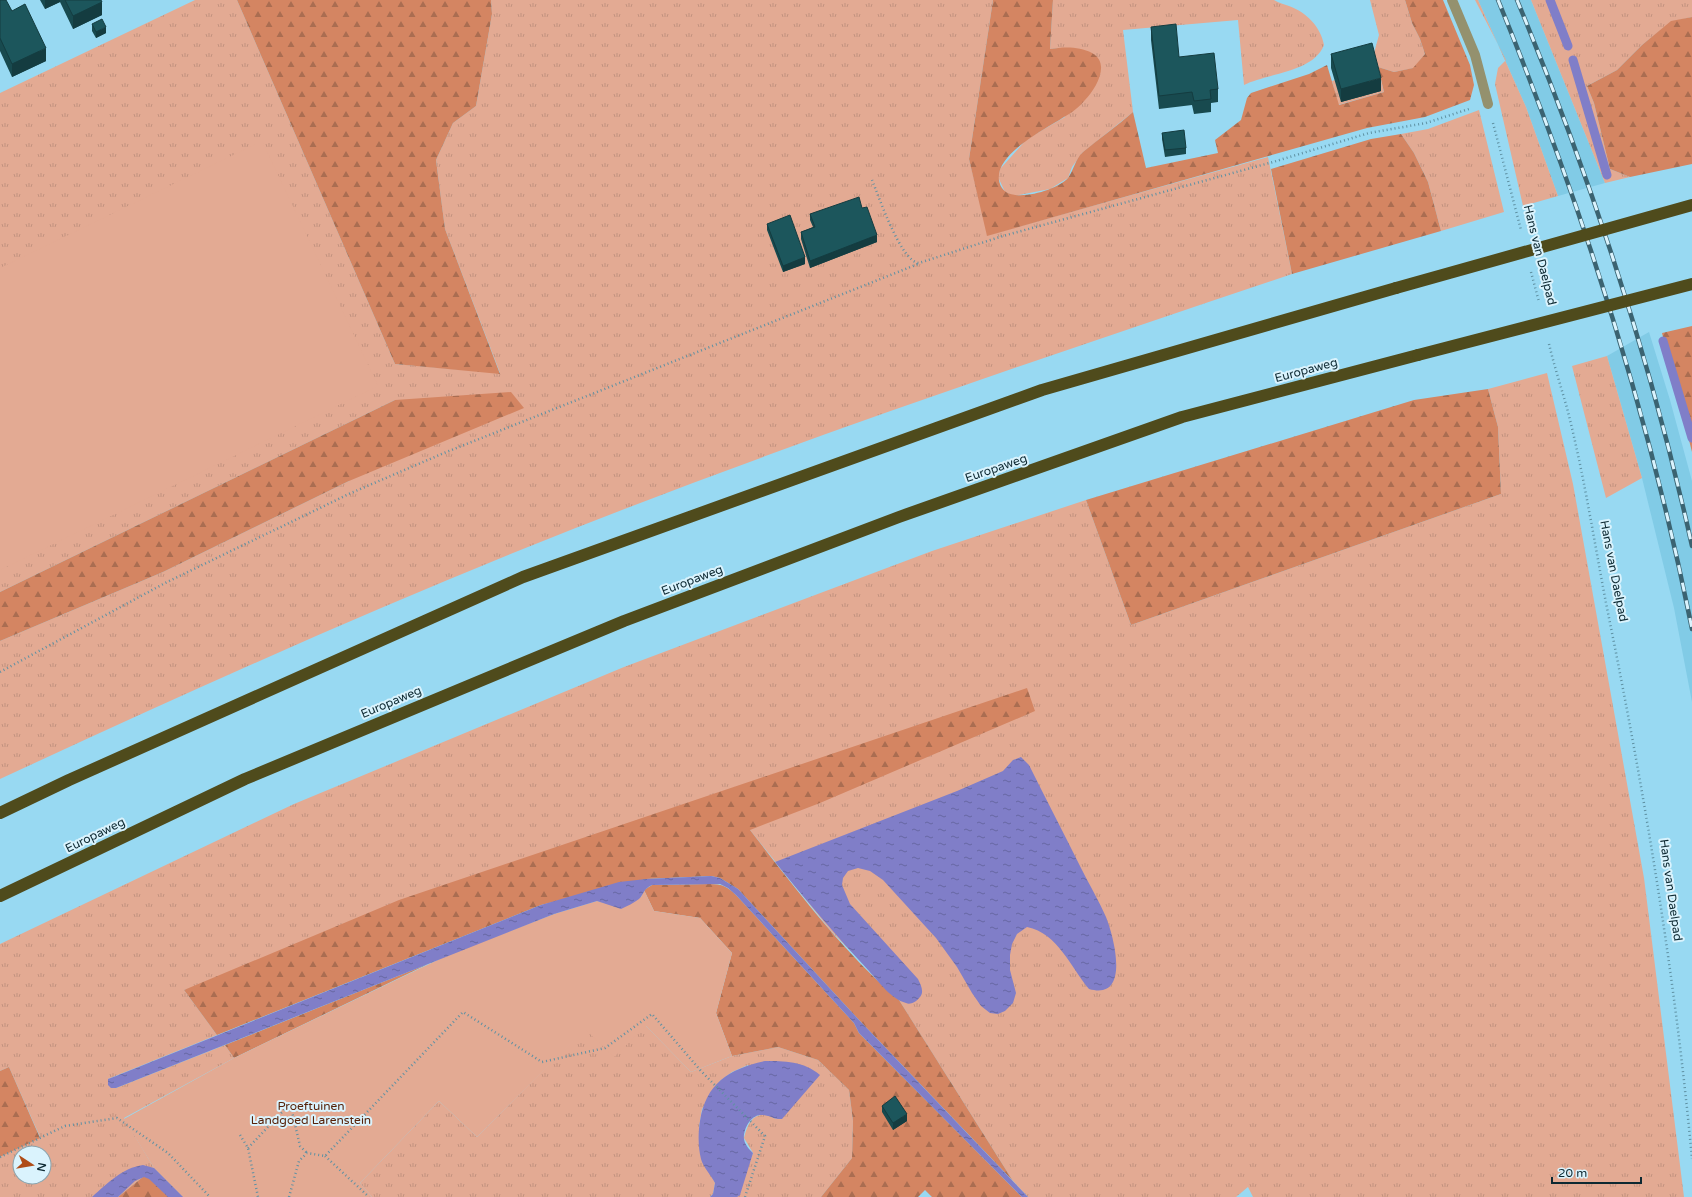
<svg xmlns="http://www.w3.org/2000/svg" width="1692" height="1197" font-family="'Varela Round',sans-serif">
<defs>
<pattern id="grass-tufts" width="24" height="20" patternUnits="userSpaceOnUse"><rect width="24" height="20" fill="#e3aa93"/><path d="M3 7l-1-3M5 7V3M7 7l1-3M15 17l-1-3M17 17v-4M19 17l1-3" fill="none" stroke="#c2927f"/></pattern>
<pattern id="forest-firs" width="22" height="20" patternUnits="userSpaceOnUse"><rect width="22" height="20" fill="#d48562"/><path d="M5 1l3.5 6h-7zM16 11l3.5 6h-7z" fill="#aa6d51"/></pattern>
<pattern id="water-ripples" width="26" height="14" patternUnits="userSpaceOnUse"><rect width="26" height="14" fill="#807ec8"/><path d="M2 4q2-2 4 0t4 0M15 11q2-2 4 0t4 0" fill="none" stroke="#6767a3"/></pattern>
</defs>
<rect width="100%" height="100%" fill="#98d9f2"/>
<!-- built -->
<path fill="#81cbe6" d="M1478,0H1531L1605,183L1558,196L1526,107Z
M1649,332L1670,400L1692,481V702L1674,608L1642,478L1607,356Z"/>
<!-- grass -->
<path fill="url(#grass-tufts)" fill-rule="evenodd" d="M195,0H237L395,364L500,373L445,229L436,160L453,123L476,106L492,14L491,0H993L969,159L988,235L1268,157L1292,274C1034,361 776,447 523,549C347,620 173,699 0,779V641L163,572L349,481L395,400L0,592V93Z
M1053,0H1274C1279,3 1284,4 1289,6C1306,12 1321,27 1324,45C1313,73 1267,73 1244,85L1238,20L1123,30L1133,112L1082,153L1072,167L1068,178L1050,189L1019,195H1012L1005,192L998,177L1000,169L1027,139L1065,117L1063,48L1050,49Z
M1370,0H1405L1412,23L1420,39L1425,54L1414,68L1394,72L1378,67L1374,53L1379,35Z
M1475,0H1478L1526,107L1558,196L1523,206L1495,84L1498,68L1506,60Z
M1531,0H1692V17L1671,22L1642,45L1617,70L1587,86L1594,103L1610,169L1630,177L1605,183Z
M1378,68L1384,92L1338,105L1332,81Z
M1479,110L1504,212L1441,231L1428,182L1414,153L1401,134L1428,129Z
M1607,356L1642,478L1606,498L1572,366Z
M1547,373L1573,484L1644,878L1684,1197H1253L1248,1187L1236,1197H1028L1013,1181L899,1000L831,931L750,830L184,990L217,1035L108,1079L116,1088L225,1045L234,1058L124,1118L154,1168L118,1197H0V1157L40,1137L9,1067L0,1071V944L294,804L624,667L932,551L1086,500L1131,625L1501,494L1498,427L1488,389ZM20,1153H44V1177H20Z
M646,1026L691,1072L732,1056L778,1047L818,1060L849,1090L853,1121L852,1158L821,1197H737L753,1153L744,1138C748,1120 757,1108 776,1119L748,1065L732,1072L720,1081L702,1109L699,1128V1147L715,1183L713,1194L710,1197H372L360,1183L439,1101L477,1137L585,1028Z"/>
<!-- forest -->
<path fill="url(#forest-firs)" d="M237,0H491L492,14L476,106L453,123L436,160L445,229L500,374L395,364Z
M993,0H1053L1050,49C1063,47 1079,46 1092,53C1111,63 1096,89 1085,100C1080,106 1072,113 1064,117C1046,129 984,159 1002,188C1012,204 1058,190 1068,178C1074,170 1075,159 1083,152C1100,138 1117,126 1133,112L1146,168L1218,153L1215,140L1241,120L1247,98L1251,93L1309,74L1327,65L1339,105L1384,92L1378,67L1394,72L1413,68L1425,54L1420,39L1412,23L1405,0H1443L1470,65L1474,85L1470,100L1425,117L1367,128L987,236L969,159Z
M1692,17V164L1630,177L1610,169L1594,103L1587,86L1617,70L1642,45L1671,21Z
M1401,134L1414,153L1428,182L1441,231L1292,274L1271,169L1371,139Z
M1692,326V452L1662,333Z
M1488,389L1498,427L1501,494L1131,625L1086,500L1414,400Z
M511,392L524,408L349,481L163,572L0,641V592L395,400Z
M1027,688L1035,711L820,803L750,830C796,889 842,951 899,1000L1013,1181L859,1020L738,889L720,878L711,876L646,879L541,905L217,1035L184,990L399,900Z
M710,884C722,884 728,887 736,895L854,1023L859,1033L1022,1197H932L925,1190L918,1197H821L852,1158L853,1121L849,1090L818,1060L778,1047L732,1056L716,1013L732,953L700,918L654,911L644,890L652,885Z
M428,964L234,1058L225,1045Z
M9,1067L40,1138L0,1157V1071Z
M154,1168L183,1197H118Z"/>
<!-- garden -->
<path fill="#e3aa93" d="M262,141L378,386L0,570V268Z
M644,890L654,911L700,918L732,953L716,1013L732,1056L691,1072L646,1026L614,1057L585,1029L477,1137L439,1101L360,1183L372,1197H183L154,1168L124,1119L234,1058L450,954L554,914L597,901L605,903L641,897Z"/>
<!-- water -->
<path fill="url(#water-ripples)" d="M1021,757L1029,765C1046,799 1064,834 1081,868C1089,884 1099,901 1106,917C1114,937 1131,1001 1089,989C1071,968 1058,933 1027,927L1017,934L1012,944L1010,955V970L1016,993L1013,1003L1005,1011L998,1014L990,1013L981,1006L972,993L957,967L936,938L883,880L870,871L858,868L848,871L843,878L842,885L850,904L918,979C921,985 925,993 919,998C916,1002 910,1005 906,1003C891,999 879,982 869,971C836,936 805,899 775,862L957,791L1003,771L1013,760Z
M711,876L720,878L738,889L859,1020L1028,1197H1022L859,1033L854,1023L736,895L728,888L720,884L652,885C643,889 644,894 639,899C634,903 627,906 621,909L597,901L554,914L116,1088H111L108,1085V1079L116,1076L541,905L619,882L646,879Z
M765,1061C784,1061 804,1061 820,1075L782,1119C774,1120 769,1114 760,1115C750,1116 743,1130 744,1139C745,1145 749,1149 753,1153L740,1195L737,1197H710L713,1194L715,1183C711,1175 703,1167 701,1159C698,1147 698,1133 700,1121C706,1083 729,1069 765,1061Z
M143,1165L154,1168L183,1197H168L149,1179L144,1177L135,1181L118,1197H92C108,1183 122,1168 143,1165Z"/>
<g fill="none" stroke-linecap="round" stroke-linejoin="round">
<!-- stream -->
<path stroke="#807ec8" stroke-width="9" d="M1550,0L1568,46
M1573,60L1607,175
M1663,341L1692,438"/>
<!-- path -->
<path stroke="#5f91a3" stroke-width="2.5" stroke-dasharray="1 3" stroke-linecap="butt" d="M1493,123L1521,230
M872,180C879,197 901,262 919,263L1003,236L1273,162L1369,133L1426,123L1469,109
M1531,272L1539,302
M1549,344C1554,365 1561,387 1567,408C1584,474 1594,541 1607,608C1644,790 1675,974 1692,1159
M0,672L167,582L351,493L444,453L918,264
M240,1135L248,1148L258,1197
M248,1148L286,1108L291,1107L300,1146L307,1153
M325,1156L369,1197
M0,1157L65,1126L117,1118L168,1153L210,1197
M289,1197L299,1161L307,1153L325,1156L463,1012L542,1062L605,1048L652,1014L701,1071L765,1136L745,1197"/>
<!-- minor -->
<path stroke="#94916e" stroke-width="10" d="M1452,0L1475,55L1488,104"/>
<!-- highway -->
<path stroke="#4f4b1c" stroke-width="12" d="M0,813L69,780L523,577L1042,390L1396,288
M0,896L245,779L624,621L899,517L1182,417L1418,355"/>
<!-- rail casing -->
<g stroke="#3b6371" stroke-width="4.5">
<path id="rail" d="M1498,0C1581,203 1649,413 1692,629
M1517,0C1590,176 1651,360 1692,546"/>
</g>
<!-- rail -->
<use href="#rail" stroke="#daf3fd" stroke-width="3" stroke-dasharray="9" stroke-linecap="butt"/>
<!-- highway-bridge -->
<path stroke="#4f4b1c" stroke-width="12" d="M1396,288L1692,205
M1418,355L1692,284"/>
</g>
<!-- wall -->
<path fill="#184a4f" d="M0,0L12,11L46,61L12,77L0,51Z
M40,0H101L102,15L73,29L60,2L45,9Z
M92,24L106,33L96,38L92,31Z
M1151,27L1179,57L1218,89V102L1211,103V112L1194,114L1192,105L1159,109L1151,40Z
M1331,54L1381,91L1341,102L1331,68Z
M1162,133L1186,148V154L1165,157L1162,139Z
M862,208L877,242L810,268L801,239V232L813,227L810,220V214Z
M767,224L805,264L783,272L767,230Z
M882,1106L907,1121L893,1130L882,1112Z"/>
<!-- shaded-wall -->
<path fill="#143c40" d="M45,0H60V2L45,9Z
M102,2V15L73,29V16Z
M106,27V33L96,38V32Z
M46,48V61L12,77V64Z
M1381,78V91L1341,102V89Z
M877,235V242L810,268V261Z
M805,257V264L783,272V266Z
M907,1114V1121L893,1130V1123Z"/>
<!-- building -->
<path fill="#1c565c" stroke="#143c40" d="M0,0H6L12,11L25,4L46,48L12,64L0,38Z
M65,0H101L102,2L73,16Z
M102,19L106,27L96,32L92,24Z
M1176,24L1179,57L1214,53L1218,89L1210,90L1211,99L1194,101L1192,92L1159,96L1151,27Z
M1372,43L1381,78L1341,89L1331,54Z
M1184,130L1186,148L1165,150L1162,133Z
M859,197L862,208L867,207L877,235L810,261L801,232L815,227L810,214Z
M790,215L805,257L783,266L767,224Z
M895,1096L907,1114L893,1123L882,1106Z"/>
<g text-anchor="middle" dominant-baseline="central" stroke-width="4" stroke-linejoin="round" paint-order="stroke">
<!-- street labels -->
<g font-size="12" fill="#0d2932" stroke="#daf3fd">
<text transform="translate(1540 255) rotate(76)">Hans van Daelpad</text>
<text transform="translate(1306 370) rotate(-15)">Europaweg</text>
<text transform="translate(996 468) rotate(-19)">Europaweg</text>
<text transform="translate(1614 571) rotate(79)">Hans van Daelpad</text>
<text transform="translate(692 580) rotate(-21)">Europaweg</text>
<text transform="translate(391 702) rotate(-23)">Europaweg</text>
<text transform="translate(95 835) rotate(-26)">Europaweg</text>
<text transform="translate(1671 890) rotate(82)">Hans van Daelpad</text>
</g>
<!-- park labels -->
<g font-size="12" fill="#562209" stroke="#daf3fd">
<text x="311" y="1106">Proeftuinen<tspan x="311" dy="14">Landgoed Larenstein</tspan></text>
</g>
</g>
<!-- north arrow -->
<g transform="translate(32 1165) rotate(102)"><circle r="19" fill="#daf3fd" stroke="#88a2ac"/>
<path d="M0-3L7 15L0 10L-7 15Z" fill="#af4c17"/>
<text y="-6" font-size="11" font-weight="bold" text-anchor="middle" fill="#0d2932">N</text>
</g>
<!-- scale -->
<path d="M1552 1177v6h89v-6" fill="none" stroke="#0d2932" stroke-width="2"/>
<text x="1558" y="1177" font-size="12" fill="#0d2932" stroke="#daf3fd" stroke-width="3" paint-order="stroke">20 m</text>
</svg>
